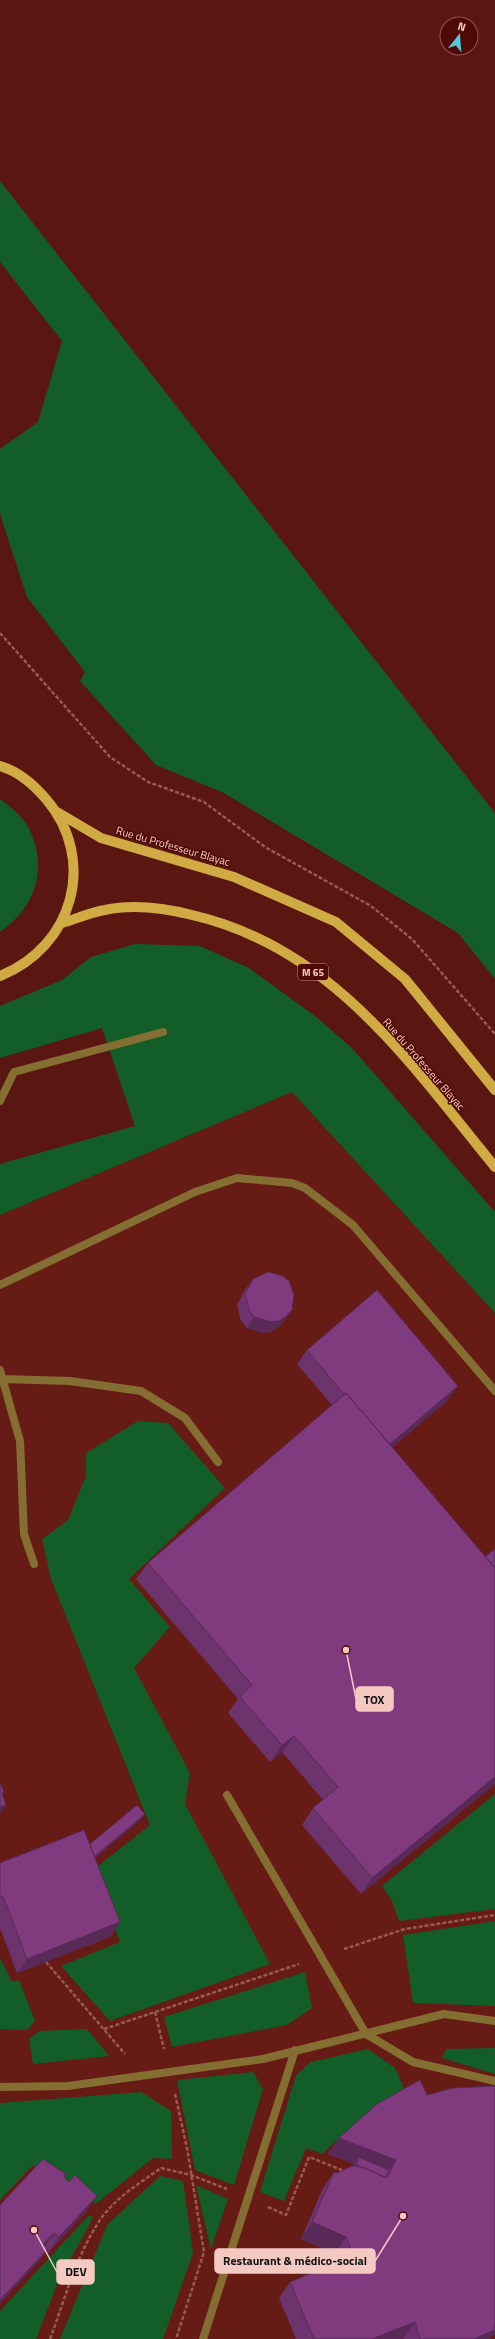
<svg xmlns="http://www.w3.org/2000/svg" width="495" height="2339" font-family="'Titillium Web',sans-serif">
<rect width="100%" height="100%" fill="#5a1711"/>
<!-- built -->
<path fill="#671b15" d="M292,1092L495,1313V2339H0V1215Z"/>
<!-- green -->
<path fill="#135d29" d="M0,181L495,813V979L458,933L222,792L156,765L80,681L85,672L27,597L0,514V449L38,422L62,341L0,262Z
M0,799C12,808 25,818 31,833C48,871 33,910 0,932Z
M135,944L200,946L249,968L315,1016L352,1048L495,1212V1313L292,1092L0,1215V1164L135,1126L102,1028L0,1058V1006L62,980L91,957Z
M138,1421L168,1423L225,1488L129,1579L170,1627L134,1668L190,1773L185,1804L270,1964L110,2021L61,1966L120,1942L93,1870L150,1825L51,1579L42,1539L68,1520L86,1476V1453Z
M495,1794V1909L399,1921L392,1901L382,1886Z
M495,1921V2006L413,2003L403,1935Z
M0,1958L12,1982L19,1980L35,2021L27,2030L0,2029Z
M305,1972L312,2008L287,2025L172,2047L164,2017Z
M87,2029L109,2056L33,2064L29,2039L39,2031Z
M495,2048V2074L442,2058L446,2049Z
M368,2049L395,2068L405,2091L367,2113L322,2154L306,2148L284,2201L260,2192L296,2075L311,2062Z
M253,2072L263,2089L234,2185L195,2170L177,2080Z
M141,2092L171,2111L172,2159L153,2158L96,2204L33,2165L0,2200V2103Z
M160,2176L183,2181L193,2253L163,2339H60L107,2225Z
M196,2185L228,2199L211,2249Z
M89,2215L93,2218L58,2282L36,2339H0V2311Z"/>
<g fill="none" stroke-linecap="round" stroke-linejoin="round">
<!-- path -->
<path stroke="#955b55" stroke-width="2.5" stroke-dasharray="4 2" stroke-linecap="butt" d="M0,633L110,757L148,782L204,802L265,847L371,906L412,939L495,1034
M344,1949L405,1929L495,1915
M46,1962L125,2054
M155,2012L164,2049
M104,2029L299,1964
M175,2094L187,2148L204,2252L176,2339
M268,2207L286,2215L309,2157L344,2171
M50,2339C65,2299 76,2256 100,2220C115,2198 140,2183 161,2168L191,2175L227,2189"/>
<!-- lane -->
<path stroke="#856e31" stroke-width="8" d="M0,1101L14,1072L163,1032
M0,1285L195,1192L237,1178L292,1183L305,1188L353,1225L495,1391
M0,1370L20,1441L24,1534L34,1564
M3,1379L70,1381L141,1391L185,1418L218,1462
M227,1795L366,2034L413,2062L495,2081
M0,2087L68,2086L263,2059L444,2014L495,2021
M203,2339L295,2050"/>
<!-- primary -->
<path stroke="#d0aa43" stroke-width="10" d="M0,766C18,771 34,785 46,799C98,860 73,947 0,976
M57,812L101,838L234,877L336,922L405,979L495,1090
M62,923C76,919 91,912 105,910C133,904 164,908 192,915C332,947 409,1062 495,1167"/>
</g>
<!-- wall -->
<path fill="#6d336c" d="M253,1279L292,1310L284,1321L278,1327L271,1332L263,1333L247,1328L241,1321L237,1305L245,1290Z
M307,1350L448,1400L392,1447L495,1784L361,1894L302,1825L313,1808L323,1800L282,1752L270,1762L228,1713L238,1699L136,1579L148,1563L332,1405L297,1364Z
M140,1820L95,1858L120,1922L110,1937L17,1973L0,1928V1863L90,1844Z
M377,2104L491,2337L489,2339H404L403,2338L402,2339H296L279,2298L290,2282L338,2261L335,2253L301,2239L323,2188L334,2172L337,2173L354,2166V2164L328,2154L339,2138Z
M66,2174L64,2178L86,2212L48,2253L46,2252L36,2265L0,2205Z"/>
<!-- shaded-wall -->
<path fill="#592958" d="M292,1310L284,1321L278,1327L271,1332L263,1333L247,1328L254,1317Z
M458,1386L448,1400L378,1460L388,1445Z
M294,1736L282,1752L270,1762L282,1745Z
M495,1777V1784L361,1894L372,1878Z
M6,1805L0,1814V1807Z
M145,1814L140,1820L91,1862L95,1856Z
M120,1922L110,1937L17,1973L27,1959Z
M339,2138L396,2160L385,2176L359,2157L354,2164L328,2154Z
M97,2196L86,2212L48,2253L59,2237Z
M312,2222L346,2237L335,2253L301,2239Z
M54,2233L43,2249V2244Z
M48,2249L36,2265L0,2304V2300Z
M415,2322L403,2338L402,2339H372Z
M495,2324V2335L491,2337L489,2339H474Z"/>
<!-- building -->
<path fill="#7f3b7d" stroke="#592958" d="M268,1272L283,1276L289,1281L294,1295L292,1310L286,1316L279,1321L271,1322L254,1317L249,1310L245,1294L253,1279Z
M377,1290L458,1386L390,1444L346,1393L344,1394L307,1350Z
M346,1393L495,1568V1777L372,1878L313,1808L338,1787L294,1736L282,1745L240,1697L252,1685L148,1563Z
M495,1549V1568L485,1557Z
M0,1782L4,1792L2,1793L6,1805L0,1807Z
M137,1805L145,1814L95,1856L93,1853L90,1844Z
M84,1830L120,1922L27,1959L3,1896L0,1897V1863Z
M420,2080L427,2095L453,2088L495,2086V2324L494,2325L495,2330L474,2339H420L415,2322L372,2339H314L290,2282L354,2255L346,2237L312,2222L334,2172L337,2173L352,2166H359L387,2178L396,2160L339,2138L377,2104Z
M359,2157L389,2170L385,2177L359,2166H356Z
M43,2159L66,2174L64,2177L69,2182L75,2175L97,2196L59,2237L54,2233L43,2244L48,2249L0,2300V2205Z"/>
<g text-anchor="middle" dominant-baseline="central" stroke-width="3" stroke-linejoin="round" paint-order="stroke">
<!-- shield labels -->
<rect fill="#4e0a07" stroke="#c2908a" stroke-width="1" x="298" y="964" width="30" height="16" rx="3"/>
<g font-size="10" font-weight="bold" fill="#f4c9c2">
<text x="313" y="972">M 65</text>
</g>
<!-- street labels -->
<g font-size="11" fill="#f4c9c2" stroke="#4e0a07">
<text transform="translate(173 846) rotate(16)">Rue du Professeur Blayac</text>
<text transform="translate(424 1064) rotate(49)">Rue du Professeur Blayac</text>
</g>
</g>
<!-- callouts -->
<path fill="none" stroke="#f4c9c2" stroke-width="1.5" d="M346 1650L356 1699M403 2216L375 2261M34 2230L57 2272"/>
<g fill="#f4c9c2" stroke="#4e0a07" stroke-width="1.5">
<circle cx="346" cy="1650" r="4"/>
<circle cx="403" cy="2216" r="4"/>
<circle cx="34" cy="2230" r="4"/>
</g>
<g fill="#f4c9c2" stroke="#f4c9c2" stroke-width="1.5">
<rect x="356" y="1687" width="37" height="24" rx="4"/>
<rect x="215" y="2249" width="160" height="24" rx="4"/>
<rect x="57" y="2260" width="37" height="24" rx="4"/>
</g>
<g font-size="12" text-anchor="middle" font-weight="bold" fill="#111">
<text x="374" y="1704">TOX</text>
<text x="295" y="2265">Restaurant &amp; médico-social</text>
<text x="76" y="2276">DEV</text>
</g>
<!-- north arrow -->
<g transform="translate(459 36) rotate(17)"><circle r="19" fill="#4e0a07" stroke="#905652"/>
<path d="M0-3L7 15L0 10L-7 15Z" fill="#53cadc"/>
<text y="-6" font-size="11" font-weight="bold" text-anchor="middle" fill="#f4c9c2">N</text>
</g>
</svg>
